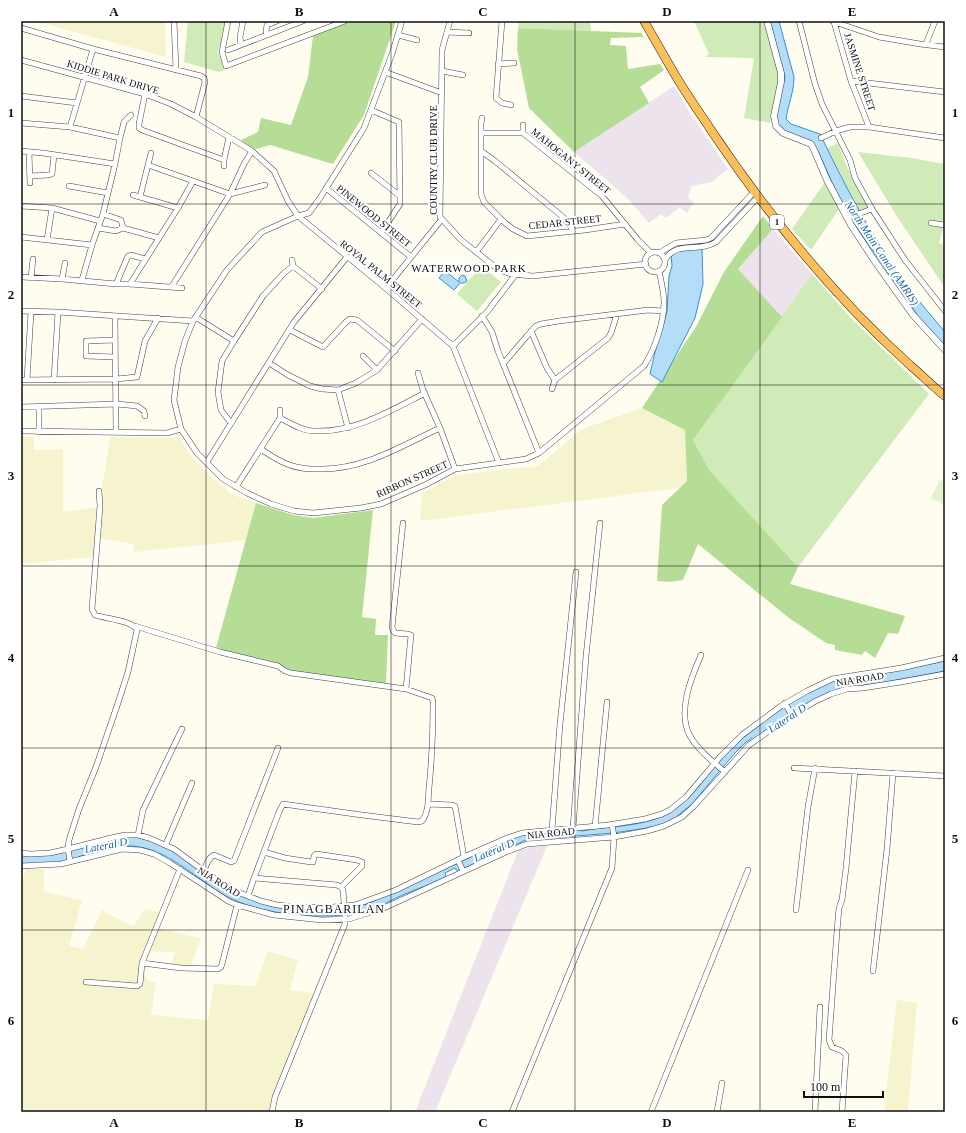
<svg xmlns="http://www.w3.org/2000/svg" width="966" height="1133" font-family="Georgia,serif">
<rect width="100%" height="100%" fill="#fffcf0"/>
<!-- industrial -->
<path fill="#ede3ed" d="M674,86L690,113L728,169L712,182L691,186L688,198L694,202L687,213L680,207L666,218L661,214L649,223L629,200L616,188L574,152Z
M773,229L812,274L782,317L738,269Z
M547,846L435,1112H415L518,851L530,847Z"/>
<!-- farmland -->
<path fill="#f6f4cf" d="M34,21H165L166,57Z
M642,408L685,430L687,481L679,488L420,521L422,493L456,475L538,466L582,429Z
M21,437H34V450L63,449V512L97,507L94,557L21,564Z
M110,437L163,438L179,437L189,454L218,483L233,495L256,503L246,540L135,552L133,551L134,544L99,538L103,506L102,489Z
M26,869H44V892L82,900L69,946L83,949L102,910L133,927L145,909L161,913L156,927L185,935L201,938L191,966L171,964L175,952L147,951L143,960L146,979L156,983L151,1015L208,1020L214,984L255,986L268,951L298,960L290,990L314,993L268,1112H21V882Z
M897,1000L917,1003L908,1112H884Z"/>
<!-- green -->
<path fill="#d1ebb8" d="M188,21H226L223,36L218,52L225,70L219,72L184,62Z
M519,21H590L591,31L518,28Z
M694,21H764L779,75V79L770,123L744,118L754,58L705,57L709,54Z
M838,143L847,167L869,208L860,212L836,167L827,148Z
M858,152L911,158L945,164V220H942L943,228L939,243L945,246V283L943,285L896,215Z
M825,182L839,209L811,250L792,229Z
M481,266L501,282L477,311L457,294Z
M812,274L849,316L929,394L798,567L710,471L693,440Z"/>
<!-- forest -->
<path fill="#b5dd96" d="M353,21H396L364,115L333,164L270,145L256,149L251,148L241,140L258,132L261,118L291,125L308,77L313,36Z
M518,28L641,33L644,37L611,38L610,45L626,46L628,69L660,64L664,70L640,87L649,103L574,152L529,108L517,49Z
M763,216L773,229L738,269L782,317L693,440L710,471L798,567L790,584L905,616L898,634L888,633L875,658L865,651L862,655L835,650V645L826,643L789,618L698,544L683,580L670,582L657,581L662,505L687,481L685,430L642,408L697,325L724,272Z
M256,503L293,515L313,518L373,510L362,617L376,619L375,635H388L386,685L286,670L247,657L216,648Z"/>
<!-- pitch -->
<path fill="#e3f2ca" d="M940,480L945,482V505L931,498Z"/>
<!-- water -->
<path fill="#b3ddf9" stroke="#3791d3" d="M770,21H779L794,77C794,92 788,105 786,119L791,124L820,134C845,186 872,238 906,284C918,301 932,316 945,332V346L918,316L853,222L834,187L819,153L813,143L788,133L779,128L777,122L776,114L785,77Z
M702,249L703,284L695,318L662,382L650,374L655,352L667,312L669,276L672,266L671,253L678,250Z
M445,271L459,282V278L462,275L465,276L467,281L464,283H460L454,290L439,278Z
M945,661V671L880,683L838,689L786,715L746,742L735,753L691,805L677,816L668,821L647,828L613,833L526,840L460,870H456L455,868L445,873L446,877C434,883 422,887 410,892C394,898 379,908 362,912C325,921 260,915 226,896C198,880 172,853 140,847C117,843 102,850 81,856C74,859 67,862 60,862C48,864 34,863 21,864V855H46L65,852L117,838L137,837L149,840L162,845L178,854L227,888L244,897L274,907L300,911H316L352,908L367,904L458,863L494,846L521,835L581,830V831L589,830L590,829C613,827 649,825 669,813C691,801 706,775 723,757C751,728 783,706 818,687C840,675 873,674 898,670C914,668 929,664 945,661Z"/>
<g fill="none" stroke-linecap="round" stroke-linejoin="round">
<!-- canal -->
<path stroke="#b3ddf9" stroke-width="5.5" d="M755,738L765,730L804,705
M654,824L664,822L676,818
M285,909L331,910"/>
<!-- minor casing -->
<g stroke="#424242" stroke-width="6">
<path id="minor" d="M174,21L176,70
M228,21L222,52L226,66L345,21
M402,21L392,54L364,128L320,198L309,213L298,216L262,232L227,270L193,321L185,341L178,367L174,400L181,429L197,453L223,479L247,493L271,504L294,511L313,513L361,508L381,504L425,485L455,469L526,459L539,453L644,366C655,349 664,322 664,302C664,292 661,281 659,271
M450,21L442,50L440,217L461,240L499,270L511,274L533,276L646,264
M502,21L496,98L502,103L511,105
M799,21L815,84L822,104L850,160L855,178L872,209L905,260L945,311
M832,21L879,37L920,44L945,47
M834,22L851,81L869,127
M21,28L93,49L201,76L204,78L205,82L196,117
M447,32L469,33
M267,35L266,31L267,25L277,21
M398,35L417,40
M926,44L935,21
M241,45L240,37L243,21
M228,50L303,21
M21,60L145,94L171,104L196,117L252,151L274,171L288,201L298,216L382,285L453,346L499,463
M498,64L514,63
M442,71L463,75
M385,72L442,93
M851,81L945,92
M145,94L139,124V128L142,130L224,160
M21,96L77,103
M371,110L399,122L400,204L381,233
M482,118L481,124V194L484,202L505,223L513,229L527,236L585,230L625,224
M21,123L70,127L120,138
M70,127L93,49
M481,133H523L602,196L638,240L651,253
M523,133V125
M821,138L836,131L850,127H869L945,138
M21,151L43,153L115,164
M481,151L495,161L563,217L574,231
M29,152L30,183
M148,165L230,194L244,164L252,151
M224,166V160L229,137
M371,173L400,196
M30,176L49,175L52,174L54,155
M69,186L108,193
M326,188L411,257
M133,195L178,208
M140,197L151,153
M21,206L52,208L100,221
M103,214L121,220L123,228
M847,218L872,209
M931,223L945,225
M98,228L116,231L123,228L159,238
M21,237L92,245
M47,240L52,208
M477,251L501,219
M645 262a10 10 0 1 1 20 0a10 10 0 1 1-20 0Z
M659,253L676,243L706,240L711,238L754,192
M292,260L293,266
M665,260C676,240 699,253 716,242L758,197
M21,277L62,279L116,284H130L182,288
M31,278L33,259
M62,279L65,263
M82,280L92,245L103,214L115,164L120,138L124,122L131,115
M116,284L128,256L131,255L145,259
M130,284L178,208L193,181
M172,286L230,194L265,185
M386,288L442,219
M21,311L58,312L193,321
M115,316L116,432
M482,316L492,332L498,351L539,453
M197,318L234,341
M290,330L323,347L346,322L350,319L357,320L395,351
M531,331L547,368L555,380L608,338L611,333L617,314
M115,340L86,341V356L115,357
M453,346L487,312L516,274
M363,356L377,370
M269,363L288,375L310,386L322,389L338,390L356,383L377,370L422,319
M503,364L526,337L536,326L541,324L559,321L648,310L663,311
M418,373L423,390L440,428L455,469
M21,380L116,379L137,377L145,341L158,318
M27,380L31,312
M54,380L58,312
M552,389L555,380
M338,390L348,428
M21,407L117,404L137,406L144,411L145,416
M280,410V418
M231,423L221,410L218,392L222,361L234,341L263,296L284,273L293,266L322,289
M21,431L167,433L181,429
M39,432V407
M261,449C272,457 287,466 302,468C307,469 312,469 317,469C362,471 401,446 440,428
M207,462L294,322L347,257
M236,487L280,418C290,423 302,431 314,431C354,433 390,411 425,393
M403,523L392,627L393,630L395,633L408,634L411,635L406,689
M135,626L220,652L253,660L278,666L285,671L291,673L406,689L432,698L433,702C433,731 432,759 429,788C428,798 429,812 422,821L418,822L362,815L283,804L279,812L254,878
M701,655C691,678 677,712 690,736C698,750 712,761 725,772
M785,703L792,716
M794,768L945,776
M428,804L452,805L455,806L464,857
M595,827L607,702
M573,828L586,656L600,523
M552,830L560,724L576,572
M138,835L143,810L182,729
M500,841L505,852
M166,844L192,783
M264,852L285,858L311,862H313L314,856L316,854L357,860L362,862V866L341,887
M21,853L30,854L50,853L68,849L111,838L125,835H138L149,838L174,849L204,871L227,886L240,893L261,901L277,905L297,907H333L355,905L396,890L464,857L507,838L522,833L608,825L645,819L662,814L670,810L686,797L720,757L742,735L781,706L807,691L832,679L901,668L945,658
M458,860L463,871
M70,862L68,848L69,840L79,809L96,767L117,706L128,672L137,630C132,620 106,619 95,615L92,609L100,506L99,491
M21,866L61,864L122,849L140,850L154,854L170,863L228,901L237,905L274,915L322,920L349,919L384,908L506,852L527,844L614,837L647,831L664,826L682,817L693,807L749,745L785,720L814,702L831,694L847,689L863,688L901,682L945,674
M204,871C206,865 208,858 214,855L231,862L234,861L278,748
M248,896L254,878L337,885L341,887L343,890L345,915V924L275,1097L272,1112
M796,910L808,807L815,768
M142,963L181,968L218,969L221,967L222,964L237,905
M873,971L887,849L893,773
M86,982L137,986L140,984L142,963L180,869
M512,1112L612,868L614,837L612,824
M651,1112L748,870
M717,1112L722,1083
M815,1112L820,1007
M842,1112L846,1055L842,1051L832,1047L829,1040L837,931L839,908L842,900L846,868L855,771"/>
</g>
<!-- tertiary casing -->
<g stroke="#424242" stroke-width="7">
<path id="tertiary" d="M767,21L781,73V82L774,116L776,126L783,133L811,144L815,152L827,180L851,225L876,263L913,315L945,350"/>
</g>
<!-- trunk casing -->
<g stroke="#202020" stroke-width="9">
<path id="trunk" d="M644,21C654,38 664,56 674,73C685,92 697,109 709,127C767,214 833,296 911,366C923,376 933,387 945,396"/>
</g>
<!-- minor -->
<use href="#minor" stroke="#fff" stroke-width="5"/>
<!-- tertiary -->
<use href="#tertiary" stroke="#fff" stroke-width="6"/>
<!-- trunk -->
<use href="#trunk" stroke="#fcbf5b" stroke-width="8"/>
</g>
<!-- grid -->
<path fill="none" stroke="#0f0f0f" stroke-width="1" stroke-opacity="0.55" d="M206,21V1112M391,21V1112M575,21V1112M760,21V1112M21,204H945M21,385H945M21,566H945M21,748H945M21,930H945"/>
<g text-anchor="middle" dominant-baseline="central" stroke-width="4" stroke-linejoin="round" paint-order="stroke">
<!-- shield labels -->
<rect fill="#fff" stroke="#575757" stroke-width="1" x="770" y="215" width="14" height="14" rx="3"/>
<g font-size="9" font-weight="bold" fill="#0f0f0f">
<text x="777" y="222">1</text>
</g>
<!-- street labels -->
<g font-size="10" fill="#0f0f0f" stroke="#fff">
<text transform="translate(860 72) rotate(72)">JASMINE STREET</text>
<text transform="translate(113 77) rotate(17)">KIDDIE PARK DRIVE</text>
<text transform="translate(433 160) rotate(-90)">COUNTRY CLUB DRIVE</text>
<text transform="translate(571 161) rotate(39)">MAHOGANY STREET</text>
<text transform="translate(374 216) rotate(39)">PINEWOOD STREET</text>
<text transform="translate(565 222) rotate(-6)">CEDAR STREET</text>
<text transform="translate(381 274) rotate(39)">ROYAL PALM STREET</text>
<text transform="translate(412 479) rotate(-24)">RIBBON STREET</text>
<text transform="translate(860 679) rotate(-9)">NIA ROAD</text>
<text transform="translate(551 833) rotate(-6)">NIA ROAD</text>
<text transform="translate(219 882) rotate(32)">NIA ROAD</text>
</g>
<!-- water labels -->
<g font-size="11" font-style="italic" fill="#1262a6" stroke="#fff">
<text transform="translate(882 253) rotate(56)">North Main Canal (AMRIS)</text>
<text transform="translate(787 718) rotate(-34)">Lateral D</text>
<text transform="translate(106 845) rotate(-11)">Lateral D</text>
<text transform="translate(494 850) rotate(-23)">Lateral D</text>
</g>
<!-- neighbourhood labels -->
<g font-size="11" letter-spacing="1" fill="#0f0f0f" stroke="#fff">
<text x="469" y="268">WATERWOOD PARK</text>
</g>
<!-- quarter labels -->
<g font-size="12" letter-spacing="1" fill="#0f0f0f" stroke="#fff">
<text x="334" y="909">PINAGBARILAN</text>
</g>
</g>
<!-- border -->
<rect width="966" height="1133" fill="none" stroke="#ffffff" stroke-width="44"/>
<!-- scale -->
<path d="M804 1091v6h79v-6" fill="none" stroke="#0f0f0f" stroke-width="2"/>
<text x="810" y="1091" font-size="12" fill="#0f0f0f" stroke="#ffffff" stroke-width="3" paint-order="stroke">100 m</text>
<rect x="22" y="22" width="922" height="1089" fill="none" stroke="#0f0f0f" stroke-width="1.5"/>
<g font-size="13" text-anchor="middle" font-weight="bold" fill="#0f0f0f">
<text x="114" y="16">A</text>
<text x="299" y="16">B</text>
<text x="483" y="16">C</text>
<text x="667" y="16">D</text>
<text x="852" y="16">E</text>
<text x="11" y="117">1</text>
<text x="955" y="117">1</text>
<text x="11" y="299">2</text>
<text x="955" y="299">2</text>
<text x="11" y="480">3</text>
<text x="955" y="480">3</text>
<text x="11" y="662">4</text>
<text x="955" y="662">4</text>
<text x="11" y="843">5</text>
<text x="955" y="843">5</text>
<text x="11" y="1025">6</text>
<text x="955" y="1025">6</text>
<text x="114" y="1127">A</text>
<text x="299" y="1127">B</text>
<text x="483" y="1127">C</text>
<text x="667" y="1127">D</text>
<text x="852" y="1127">E</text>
</g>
</svg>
